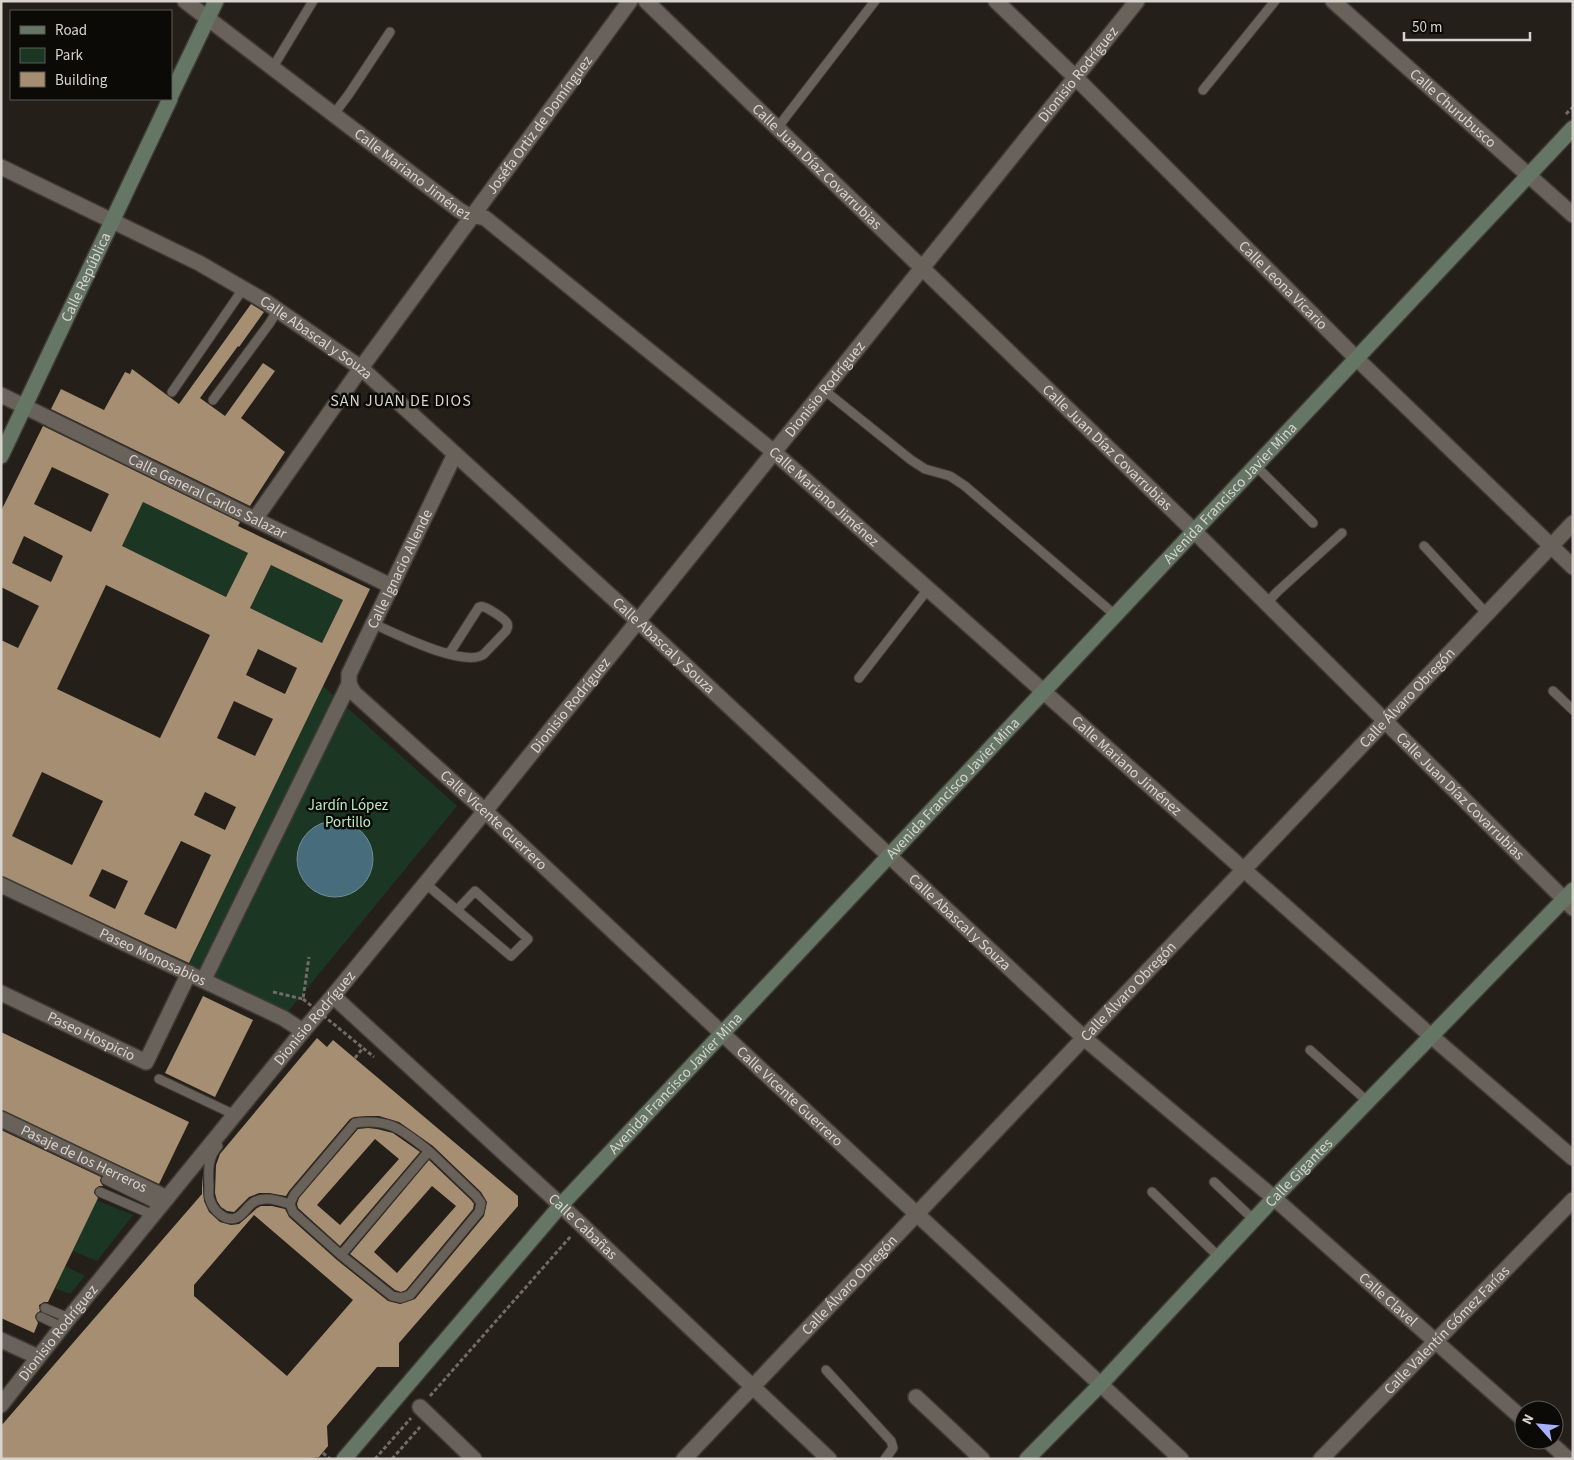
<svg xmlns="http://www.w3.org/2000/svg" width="1574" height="1460" font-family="'Source Sans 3',sans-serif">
<rect width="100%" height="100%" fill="#251f19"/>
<!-- green -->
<path fill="#1b3724" d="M143,502L248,553L226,597L122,546Z
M271,565L343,600L322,643L250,608Z
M323,686L457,806L286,1014L188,966Z
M96,1200L133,1215L97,1261L73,1251Z
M65,1266L85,1276L70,1294L55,1288Z"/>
<!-- water -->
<path fill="#476c7c" stroke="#728b95" d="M297 859a38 38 0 1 1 76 0a38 38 0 1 1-76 0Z"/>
<!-- building -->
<path fill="#a68e72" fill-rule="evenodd" d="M251,304L264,312L239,347L238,346L200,398L225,416L263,363L275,371L241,418L285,452L250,506L51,409L61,389L104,410L125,372L130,374L132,369L179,404Z
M43,426L240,522L238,526L370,589L189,963L1,876V640L18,648L39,606L1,587V511ZM52,467L109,494L91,532L34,504ZM143,502L248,553L226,597L122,546ZM24,536L63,556L51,582L12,563ZM271,565L343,600L322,643L250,608ZM106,585L210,635L160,738L57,689ZM258,649L297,668L285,694L246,675ZM234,701L273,719L255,756L217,738ZM42,772L103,801L72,865L12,836ZM205,792L236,807L225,830L194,815ZM181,841L211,855L176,929L144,914ZM102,869L128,881L115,909L89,896Z
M203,996L253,1020L215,1097L165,1073Z
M1,1032L189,1122L159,1184L1,1110Z
M317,1038L327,1047L333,1040L518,1196V1206L399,1343V1367H377L327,1426L328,1446L319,1457L302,1459H1V1426L202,1194V1175L204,1201L209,1212L220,1222L231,1225L239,1224L245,1219L257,1208L261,1206H272L285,1209L289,1217L337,1260L388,1301L400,1304L415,1299L484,1216L487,1202L481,1192L433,1146L399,1122L379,1116H368L354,1117L350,1119L289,1191L286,1196L269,1193H259L249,1197L234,1212L227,1211L221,1207L217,1201L215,1193L216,1165L220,1154ZM254,1215L353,1300L287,1376L194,1296V1285Z
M368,1128L377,1129L393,1133L420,1152L340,1246L298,1208L297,1204L299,1198L358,1129ZM375,1139L399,1159L340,1225L317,1205Z
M1,1130L101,1177L100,1181L103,1186H99L95,1189L94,1193L98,1198L48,1302H44L39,1305L40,1311L36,1314L35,1317L38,1323L34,1333L1,1318Z
M429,1160L471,1200L474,1204L473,1209L406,1290L401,1292L395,1290L350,1254ZM432,1186L456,1206L397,1273L374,1252Z"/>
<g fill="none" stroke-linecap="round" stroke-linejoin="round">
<!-- lane casing -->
<g stroke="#3e3934" stroke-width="11">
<path id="lane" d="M273,67L313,1
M1203,90L1275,1
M334,114L349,94L390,32
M778,127L875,1
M824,390L911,460L925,469L950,476L965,486L1115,615
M172,392L243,289
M213,400L269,324L278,310
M1255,465L1313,523
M1424,546L1487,614
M1266,604L1277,592L1342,533
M374,624C394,633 465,669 484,654L506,631C507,628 509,627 507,623C505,619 487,607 483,607C481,606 480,607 479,607L449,654
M859,678L928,589
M1553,691L1573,710
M426,884L511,956L528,939L475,891L457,910
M1310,1050L1367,1101
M159,1079L235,1115
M218,1146C208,1157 208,1170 209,1185C209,1190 208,1196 210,1200C213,1210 225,1222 236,1218C244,1215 248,1204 256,1201C266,1196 279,1201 290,1204
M106,1180L160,1206
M1214,1182L1254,1220
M100,1192L153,1215
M1152,1192L1219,1257
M341,1255L429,1151L476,1196L481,1203L479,1212L410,1295L401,1298L392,1296L341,1255L293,1212L290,1204L294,1195L355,1123C391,1118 403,1131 429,1151
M45,1308L69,1318
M41,1317L62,1327
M826,1370L891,1441L893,1448L885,1459"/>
</g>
<!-- street casing -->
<g stroke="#3e3934" stroke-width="18">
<g id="street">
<path id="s1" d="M185,1L459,210L466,214L485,218L774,452L1431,1036L1573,1158"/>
<path id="s2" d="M646,1L1194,531L1573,908"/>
<path id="s3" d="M996,1L1076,78L1356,358L1573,567"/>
<path id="s4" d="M1333,1L1573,215"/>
<path id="s5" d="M1,167L199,263L266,302L361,368L638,621L1084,1038L1274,1198L1524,1420"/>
<path id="s6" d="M1,395L391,586"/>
<path id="s7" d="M255,519L361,368L630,1"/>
<path id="s8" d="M349,684L354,693L485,811L713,1025L1181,1459"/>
<path id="s9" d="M1,885L283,1018L303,1031"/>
<path id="s10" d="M206,975L349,684V674L455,454"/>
<path id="s11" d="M1,993L146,1062L189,973"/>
<path id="s12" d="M333,996L552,1197L829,1459"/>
<path id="s13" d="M1,1119L167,1198"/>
<path d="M1,1340L38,1357"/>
<path d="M916,1397L982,1459"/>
<path id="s14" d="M1,1405L69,1318L303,1031L333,996L485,811L1137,1"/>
<path d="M420,1407L474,1459"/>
<path d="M1547,1440L1568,1459"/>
<path id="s15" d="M684,1459L1573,523"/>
<path id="s16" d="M1321,1459L1573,1200"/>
</g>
</g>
<!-- secondary casing -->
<g stroke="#3e3934" stroke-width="18">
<g id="secondary">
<path d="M171,95L216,1"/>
<path id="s17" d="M1,456L170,99"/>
<path id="s18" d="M344,1459L561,1205L1573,128"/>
<path id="s19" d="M1027,1459L1101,1384L1274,1198L1573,890"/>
</g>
</g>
<!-- path -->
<path stroke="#726c67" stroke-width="3" stroke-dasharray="4 2.5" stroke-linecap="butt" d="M1566,114L1573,107
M273,992L303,999L309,957
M355,1058L363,1048L374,1057
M430,1396L571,1236
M375,1459L411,1418
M392,1459L420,1427"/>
<!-- lane -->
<use href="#lane" stroke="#69625a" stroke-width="9"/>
<!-- street -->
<use href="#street" stroke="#69625a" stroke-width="15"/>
<!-- secondary -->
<use href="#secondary" stroke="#667664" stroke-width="15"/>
<!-- path-bridge -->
<path stroke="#726c67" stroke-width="3" stroke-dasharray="4 2.5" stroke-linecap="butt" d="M303,999L363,1048
M323,1453L330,1459"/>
</g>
<g text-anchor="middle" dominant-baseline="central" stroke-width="5" stroke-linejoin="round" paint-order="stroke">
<!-- street labels -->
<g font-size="15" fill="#d7d3ce" stroke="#0c0a07">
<text stroke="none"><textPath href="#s14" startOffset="1712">Dionisio Rodríguez</textPath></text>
<text stroke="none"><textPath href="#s4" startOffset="161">Calle Churubusco</textPath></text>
<text stroke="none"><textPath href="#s7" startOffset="486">Joséfa Ortiz de Domínguez</textPath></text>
<text stroke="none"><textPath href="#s2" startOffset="238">Calle Juan Díaz Covarrubias</textPath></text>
<text stroke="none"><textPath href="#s1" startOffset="286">Calle Mariano Jiménez</textPath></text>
<text stroke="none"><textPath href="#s17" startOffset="198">Calle República</textPath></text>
<text stroke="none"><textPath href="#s3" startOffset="404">Calle Leona Vicario</textPath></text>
<text stroke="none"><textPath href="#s5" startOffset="359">Calle Abascal y Souza</textPath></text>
<text stroke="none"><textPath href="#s14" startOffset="1308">Dionisio Rodríguez</textPath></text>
<text stroke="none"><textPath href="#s2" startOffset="642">Calle Juan Díaz Covarrubias</textPath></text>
<text stroke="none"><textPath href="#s18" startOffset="1311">Avenida Francisco Javier Mina</textPath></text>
<text stroke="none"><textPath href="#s6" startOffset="230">Calle General Carlos Salazar</textPath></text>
<text stroke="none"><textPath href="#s1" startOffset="811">Calle Mariano Jiménez</textPath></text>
<text stroke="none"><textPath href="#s10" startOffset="451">Calle Ignacio Allende</textPath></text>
<text stroke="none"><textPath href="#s5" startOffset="824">Calle Abascal y Souza</textPath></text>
<text stroke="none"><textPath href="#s15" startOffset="1050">Calle Álvaro Obregón</textPath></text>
<text stroke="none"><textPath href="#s14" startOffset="902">Dionisio Rodríguez</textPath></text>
<text stroke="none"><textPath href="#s1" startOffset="1216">Calle Mariano Jiménez</textPath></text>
<text stroke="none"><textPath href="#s18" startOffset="906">Avenida Francisco Javier Mina</textPath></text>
<text stroke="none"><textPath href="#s2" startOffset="1138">Calle Juan Díaz Covarrubias</textPath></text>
<text stroke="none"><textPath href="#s8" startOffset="199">Calle Vicente Guerrero</textPath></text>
<text stroke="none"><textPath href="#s5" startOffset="1229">Calle Abascal y Souza</textPath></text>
<text stroke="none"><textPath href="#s9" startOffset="168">Paseo Monosabios</textPath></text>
<text stroke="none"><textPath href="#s15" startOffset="645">Calle Álvaro Obregón</textPath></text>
<text stroke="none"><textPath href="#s14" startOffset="498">Dionisio Rodríguez</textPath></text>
<text stroke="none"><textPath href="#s11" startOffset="100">Paseo Hospicio</textPath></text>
<text stroke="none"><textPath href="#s18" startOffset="501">Avenida Francisco Javier Mina</textPath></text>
<text stroke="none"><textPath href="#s8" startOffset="604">Calle Vicente Guerrero</textPath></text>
<text stroke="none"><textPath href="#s13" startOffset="92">Pasaje de los Herreros</textPath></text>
<text stroke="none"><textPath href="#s19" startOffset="395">Calle Gigantes</textPath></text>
<text stroke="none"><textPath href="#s12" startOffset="340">Calle Cabañas</textPath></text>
<text stroke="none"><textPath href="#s15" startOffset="240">Calle Álvaro Obregón</textPath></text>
<text stroke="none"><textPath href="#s5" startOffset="1800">Calle Clavel</textPath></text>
<text stroke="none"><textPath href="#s16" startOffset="180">Calle Valentín Gómez Farías</textPath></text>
<text stroke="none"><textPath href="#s14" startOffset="92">Dionisio Rodríguez</textPath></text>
</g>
<!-- park labels -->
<g font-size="15" fill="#b7eec5" stroke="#0c0a07">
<text x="348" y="805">Jardín López<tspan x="348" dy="17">Portillo</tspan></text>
</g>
<!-- neighbourhood labels -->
<g font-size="16" letter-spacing="1" fill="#d7d3ce" stroke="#0c0a07">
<text x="401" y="401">SAN JUAN DE DIOS</text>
</g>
</g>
<!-- border -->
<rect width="1574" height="1460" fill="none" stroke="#d7d3ce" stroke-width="5"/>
<!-- legend -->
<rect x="10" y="10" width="162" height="90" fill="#0c0a07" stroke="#5d5a57"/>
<rect x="20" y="26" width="25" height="8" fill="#667664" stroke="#5d5a57"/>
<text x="55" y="35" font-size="15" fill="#d7d3ce">Road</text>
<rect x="20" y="48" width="25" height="15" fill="#1b3724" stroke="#5d5a57"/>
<text x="55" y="60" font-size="15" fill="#d7d3ce">Park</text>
<rect x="20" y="72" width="25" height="15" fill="#a68e72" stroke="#5d5a57"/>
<text x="55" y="85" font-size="15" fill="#d7d3ce">Building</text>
<!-- north arrow -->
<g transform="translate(1539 1425) rotate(297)"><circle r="24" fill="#0c0a07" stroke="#5d5a57"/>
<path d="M0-4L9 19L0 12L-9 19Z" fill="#a6b1fc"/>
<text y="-8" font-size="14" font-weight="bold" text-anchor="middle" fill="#d7d3ce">N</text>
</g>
<!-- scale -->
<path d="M1404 32v8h126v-8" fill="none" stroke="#d7d3ce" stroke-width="2.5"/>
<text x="1412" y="32" font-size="15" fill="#d7d3ce" stroke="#0c0a07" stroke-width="4" paint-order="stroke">50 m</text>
</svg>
